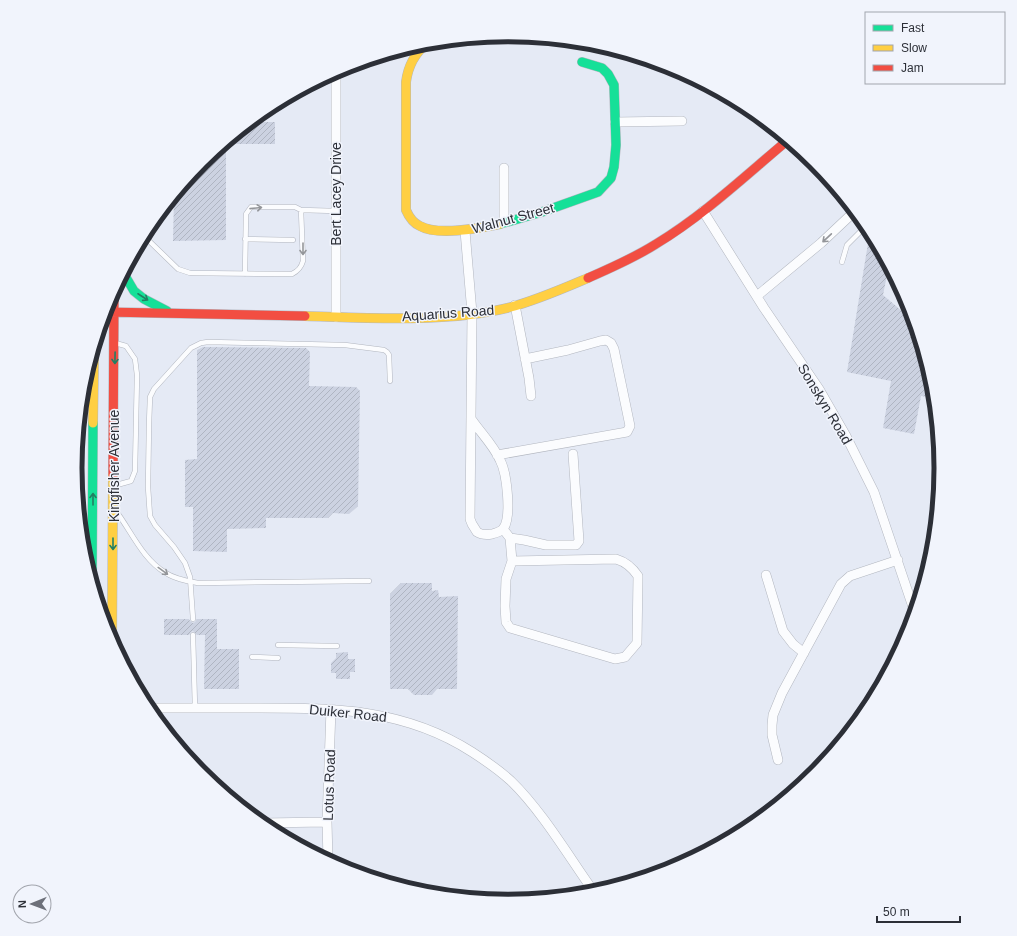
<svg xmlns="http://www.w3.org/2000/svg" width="1017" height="936" font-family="Helvetica,sans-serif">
<defs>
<pattern id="building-hatch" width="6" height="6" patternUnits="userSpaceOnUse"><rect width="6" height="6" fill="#ccd2e1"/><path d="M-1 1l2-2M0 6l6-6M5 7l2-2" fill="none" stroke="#afb5c2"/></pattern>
</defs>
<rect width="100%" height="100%" fill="#e5eaf5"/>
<!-- building -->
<path fill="url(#building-hatch)" d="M251,122H275V144H226V240L173,241L174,197L202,162Z
M870,231L889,265L883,295L903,312L906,297L909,303L933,384L935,398L921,396L914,434L883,428L891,381L847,372Z
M203,347L306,348L310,352L309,386L356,387L360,391L358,506L349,514L333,513L328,518H266V528L227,529V552L193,551V507H185V460L197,459V350Z
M401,583H432V591L438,590L439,597L458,596L457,689H437L432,695H414L408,689H390V594Z
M164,619H189L190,621L193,623L195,622L197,619H217V649H239V689H204L205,635H197L193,631L191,632L189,635H164Z
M348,652V659H355V672H350V679H336V673H331V663L336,658V653Z"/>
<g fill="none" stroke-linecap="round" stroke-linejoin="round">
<!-- lane casing -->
<g stroke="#b2b6bf" stroke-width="5.5">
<path id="lane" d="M144,236L178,269L190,273L292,274C298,271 301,268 303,261L301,210
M245,239L293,240
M842,262L847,245L867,225
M245,274L246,214L251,207H295L301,210L336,211
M113,486L131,481L135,471L137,375L135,359L126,346L115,343
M116,511C131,531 143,560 166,573C175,579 187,581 198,583L369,581
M193,619L190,577L185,563L174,547L155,525L150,516L148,487L149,424L150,397L154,389L191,348L201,343L208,342L345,345L384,350L387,352L389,355L390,381
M193,635L195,708
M278,645L337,646
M252,657L278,658"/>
</g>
<!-- street casing -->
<g stroke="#b2b6bf" stroke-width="10">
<path id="street" d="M615,122L682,121
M504,168V223
M703,211L764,308L819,389L846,436L874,492L915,613
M465,231L472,313L470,519L472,524L477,532C482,535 487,535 492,534C496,533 500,532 503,529C512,518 507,473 500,460C494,446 481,433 472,420
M757,296L821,243L855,211
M515,305L529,378L531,396
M336,317V71
M497,455L627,432L630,426L614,349L611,343L606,340L600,341L568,350L525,359
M503,529L510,538L512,561L506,579L505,606L506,622L510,628L615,659L625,657L637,643L638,576C632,567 626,562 616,559L512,561
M510,538L524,540L546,545H576L579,541L573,454
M766,575L783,631L793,644L804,653
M148,708C186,708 223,708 260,708C337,708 405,709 472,752C486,761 499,770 511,781C542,811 569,857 594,892
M778,760L772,735V725L773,715L782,693L841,584L850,576L898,560
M262,823L327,822
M328,860L327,822L331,709"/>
</g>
<!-- fast casing -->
<g stroke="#b2b6bf" stroke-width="10">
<path id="fast" d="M500,224L542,212L598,192L611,178L614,167L616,145L614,85L608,74L602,68L582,62
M124,274L134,291L144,299L167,311
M92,580L93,423"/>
</g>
<!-- slow casing -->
<g stroke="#b2b6bf" stroke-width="10">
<path id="slow" d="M427,43C414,54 408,66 406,82V210C409,217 413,223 420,226C437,236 481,228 500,224
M305,316C371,318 447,323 511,307C537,300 562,289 588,278
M93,423L94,351
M112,641L113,475"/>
</g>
<!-- jam casing -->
<g stroke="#b2b6bf" stroke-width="10">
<path id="jam" d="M588,278C611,268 634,258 656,244C704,215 745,176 788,140
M106,312L305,316
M113,475L114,291"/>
</g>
<!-- lane -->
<use href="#lane" stroke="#fbfcfe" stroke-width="4.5"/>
<!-- street -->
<use href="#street" stroke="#fbfcfe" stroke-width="9"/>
<!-- fast -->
<use href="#fast" stroke="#16e098" stroke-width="9"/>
<!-- slow -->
<use href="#slow" stroke="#ffcf43" stroke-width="9"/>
<!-- jam -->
<use href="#jam" stroke="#f24e42" stroke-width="9"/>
</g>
<!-- one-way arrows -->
<defs><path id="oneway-shaft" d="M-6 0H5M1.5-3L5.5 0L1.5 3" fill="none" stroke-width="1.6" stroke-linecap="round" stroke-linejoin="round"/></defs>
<g stroke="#94969a">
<use href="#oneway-shaft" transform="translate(256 208) rotate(-6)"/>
<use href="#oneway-shaft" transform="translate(827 238) rotate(137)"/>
<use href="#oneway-shaft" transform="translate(303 249) rotate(90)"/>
<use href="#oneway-shaft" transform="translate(163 571) rotate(36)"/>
</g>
<g stroke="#227f63">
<use href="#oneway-shaft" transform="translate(143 297) rotate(33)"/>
<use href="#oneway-shaft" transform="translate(115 358) rotate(91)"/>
<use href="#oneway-shaft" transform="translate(93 499) rotate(-90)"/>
<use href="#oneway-shaft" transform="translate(113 544) rotate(90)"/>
</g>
<g text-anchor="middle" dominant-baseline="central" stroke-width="3" stroke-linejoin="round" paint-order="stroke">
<!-- street labels -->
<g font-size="14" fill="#2c2f37" stroke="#f1f4fc">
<text transform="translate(336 194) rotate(-90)">Bert Lacey Drive</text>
<text transform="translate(513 218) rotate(-15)">Walnut Street</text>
<text transform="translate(448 313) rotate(-4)">Aquarius Road</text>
<text transform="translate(825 404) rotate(59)">Sonskyn Road</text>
<text transform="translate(114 466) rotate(-90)">Kingfisher Avenue</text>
<text transform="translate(348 713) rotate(6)">Duiker Road</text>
<text transform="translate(329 785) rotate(-88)">Lotus Road</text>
</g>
</g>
<!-- crop -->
<path d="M0 0H1017V936H0ZM82 468a426 426 0 1 1 852 0a426 426 0 1 1-852 0Z" fill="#f1f4fc" fill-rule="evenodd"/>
<path fill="none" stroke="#2c2f37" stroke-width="5" d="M82 468a426 426 0 1 1 852 0a426 426 0 1 1-852 0Z"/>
<!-- legend -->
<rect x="865" y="12" width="140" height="72" fill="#f1f4fc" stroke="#a2a5ad"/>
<rect x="873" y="25" width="20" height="6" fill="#16e098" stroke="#a2a5ad"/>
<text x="901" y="32" font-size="12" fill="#2c2f37">Fast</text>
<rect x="873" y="45" width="20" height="6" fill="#ffcf43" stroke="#a2a5ad"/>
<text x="901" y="52" font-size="12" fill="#2c2f37">Slow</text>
<rect x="873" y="65" width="20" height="6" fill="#f24e42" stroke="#a2a5ad"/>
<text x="901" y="72" font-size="12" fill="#2c2f37">Jam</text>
<!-- north arrow -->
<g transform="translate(32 904) rotate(269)"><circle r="19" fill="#f1f4fc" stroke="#a2a5ad"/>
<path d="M0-3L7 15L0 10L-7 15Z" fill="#6d707a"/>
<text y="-6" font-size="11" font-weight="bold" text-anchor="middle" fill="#2c2f37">N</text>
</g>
<!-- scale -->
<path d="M877 916v6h83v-6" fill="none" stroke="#2c2f37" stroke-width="2"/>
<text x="883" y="916" font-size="12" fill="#2c2f37" stroke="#f1f4fc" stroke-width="3" paint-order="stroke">50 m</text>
</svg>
